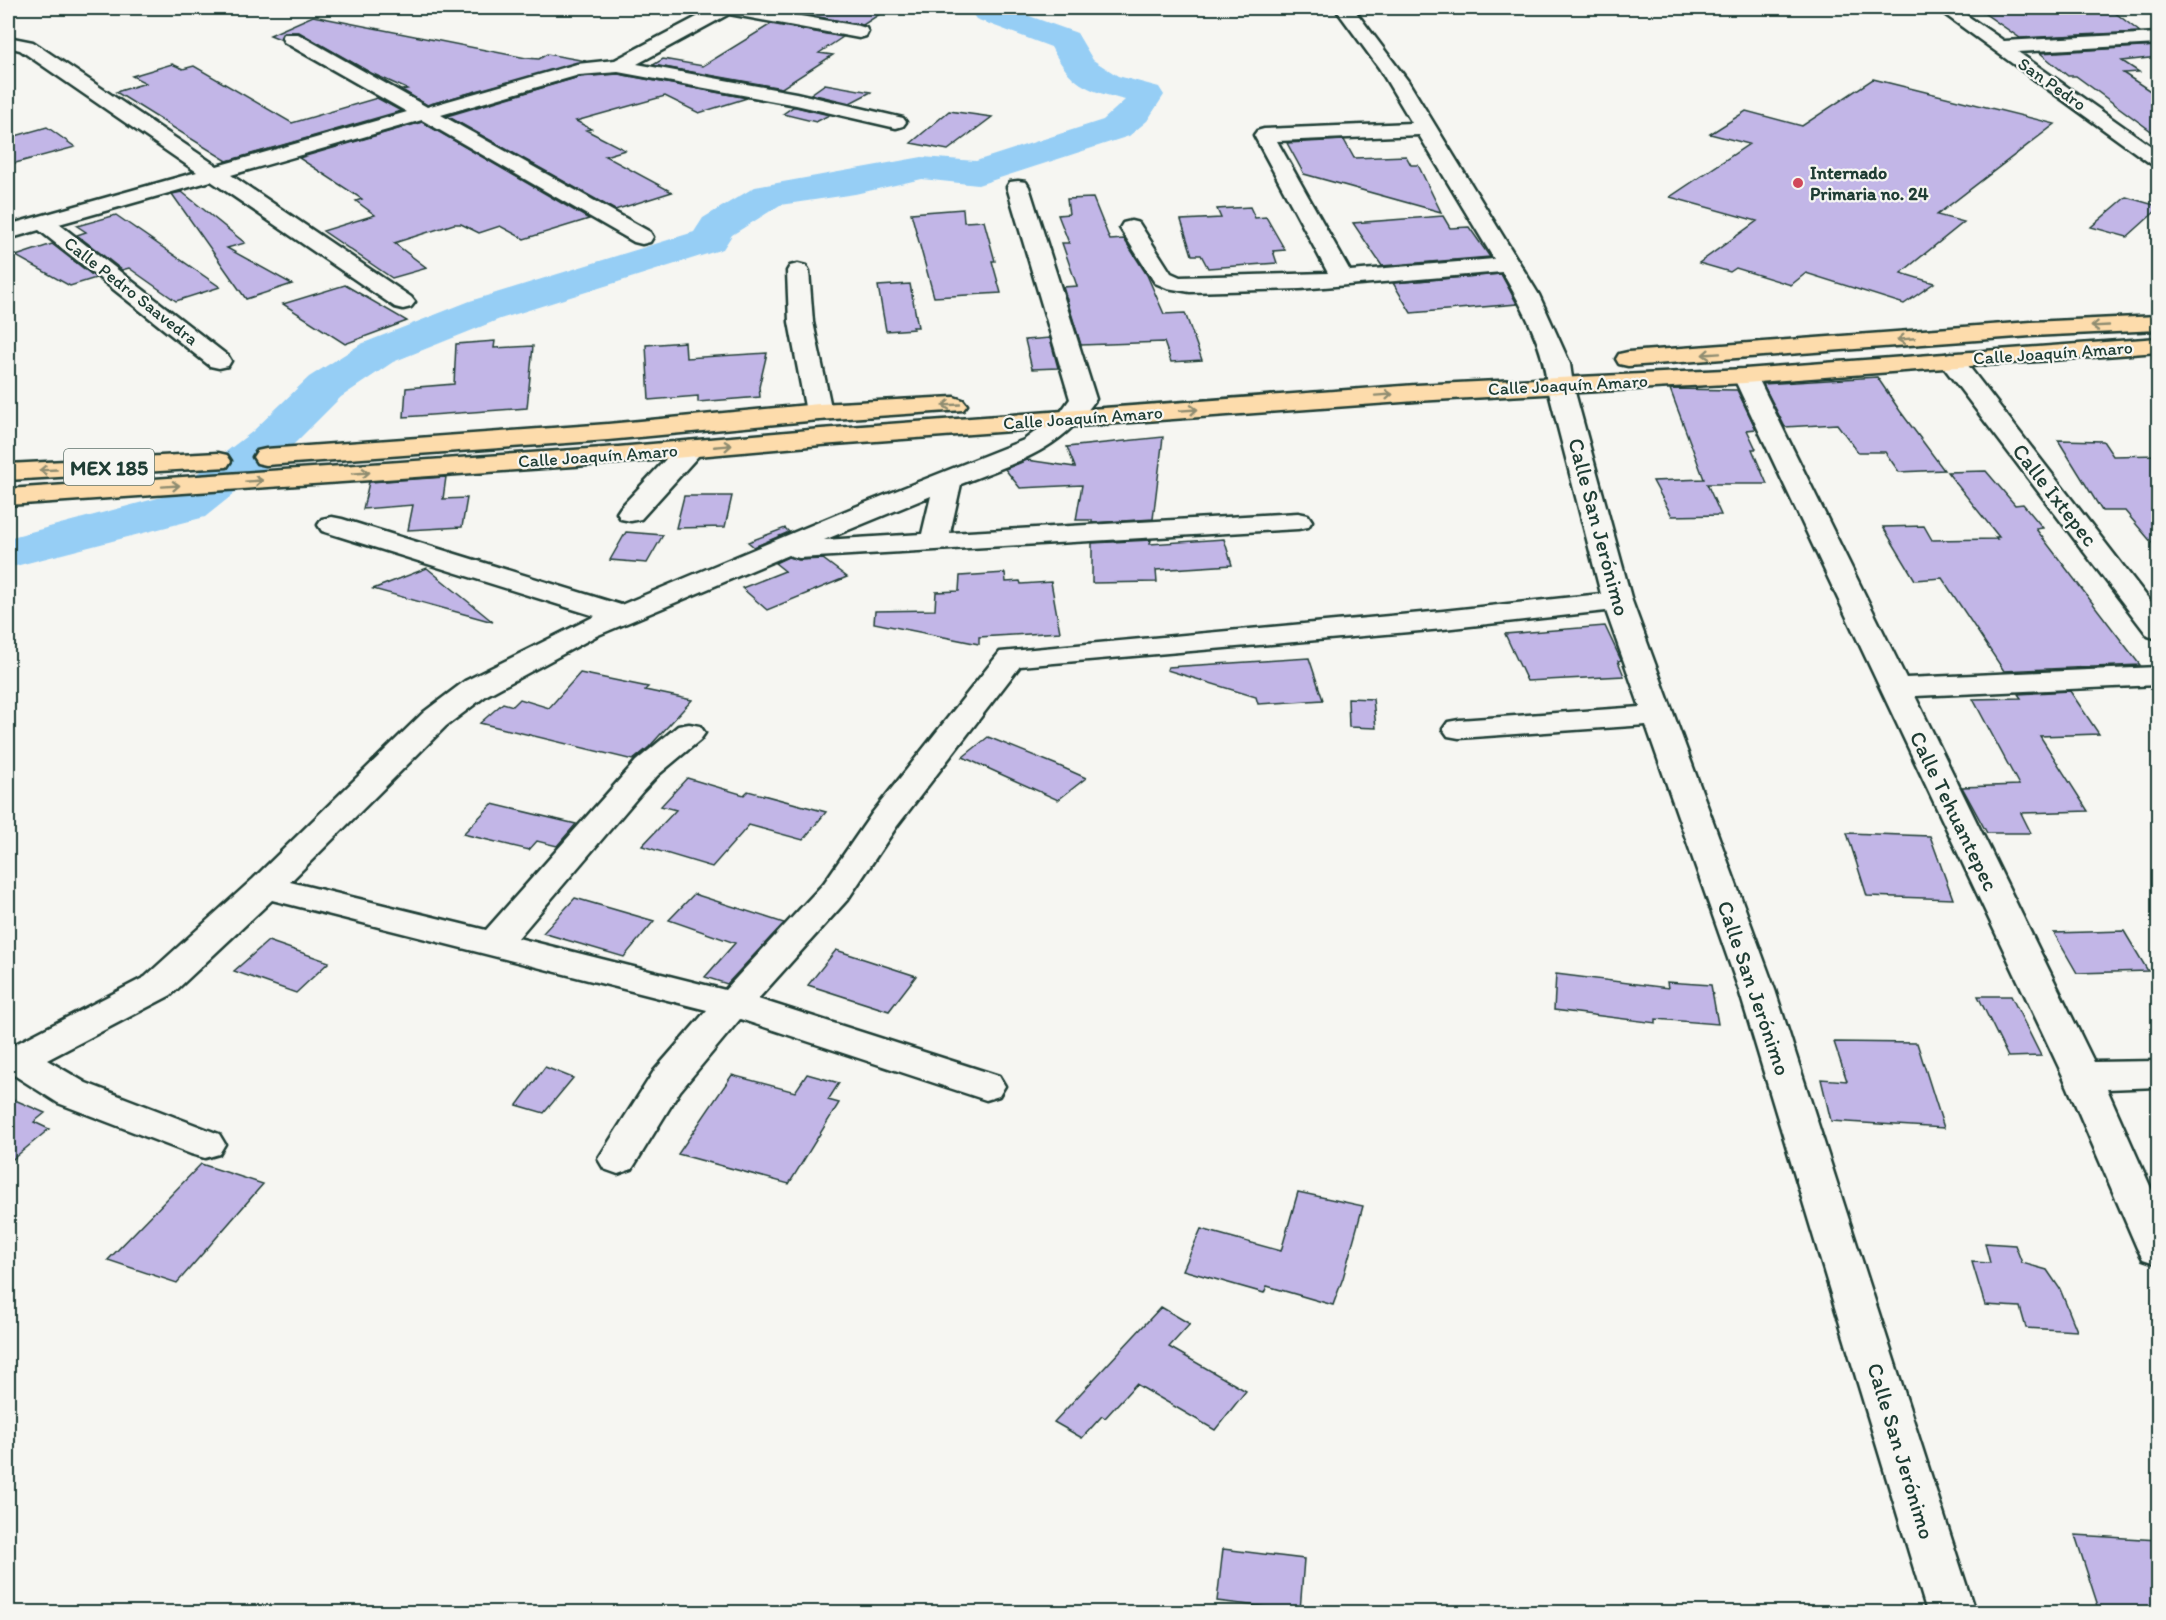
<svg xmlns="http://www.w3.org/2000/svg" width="2166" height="1620" font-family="Itim,sans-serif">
<rect width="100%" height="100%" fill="#f6f6f2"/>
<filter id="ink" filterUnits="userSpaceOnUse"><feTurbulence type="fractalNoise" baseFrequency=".0167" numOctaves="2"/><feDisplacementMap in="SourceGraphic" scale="12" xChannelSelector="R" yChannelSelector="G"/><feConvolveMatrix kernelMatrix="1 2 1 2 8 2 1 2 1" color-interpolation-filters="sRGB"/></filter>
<g filter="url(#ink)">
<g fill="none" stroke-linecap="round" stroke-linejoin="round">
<!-- river -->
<path fill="#96cef5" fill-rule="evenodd" d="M974,8H1007L1077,33L1093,60L1118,76L1159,87L1164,95L1147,121L1129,136L978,185L922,179L855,194L780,205L732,235L723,249L500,319L393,362L341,397L286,452L205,517L8,568V538L169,495L252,432L309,377L361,344L470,301L694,232L703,218L755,187L922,157L976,161L1103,120L1125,100C1085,90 1071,84 1051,47L976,19L971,12Z"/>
</g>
<!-- building -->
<path fill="#c2b6e7" stroke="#1f3d34" stroke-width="1.5" d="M798,8H889L863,25L791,12Z
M2030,8L2035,12L2109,8L2140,32L2020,38L1981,11Z
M313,16L526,58L539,59L547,54L586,61L427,105L402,90L407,89L371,73L299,32H284L280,39L270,35Z
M771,24L843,37L819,53L833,55L782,88L653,65L663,59L703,66Z
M2158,46V57L2122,61L2139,72L2123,73L2158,96V136L2076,76H2068L2040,53Z
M172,64L183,69L194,66L292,123L377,98L401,111L227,161L116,92L146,83L132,76Z
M618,74L747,98L699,113L665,96L576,121L591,129L586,130L625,150L605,156L672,192L615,210L447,116L579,77Z
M1873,79L2055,124L1937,215L1964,222L1901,273L1934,283L1904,304L1806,273L1791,285L1736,268L1730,272L1699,263L1757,221L1670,197L1749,144L1710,134L1746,111L1802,126Z
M825,84L871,92L850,103L811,94Z
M793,107H796L829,115L816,122L783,114Z
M949,111L992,117L948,150L911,143Z
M422,122L589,219L524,239L500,226L479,233L461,224H454L394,243L427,268L392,278L323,231L375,215L356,201L362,199L299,158Z
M47,127L75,147L8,165V138Z
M1344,140L1354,158L1406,156L1411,165H1418L1441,212L1304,174L1287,143Z
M182,192L245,243L227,248L292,284L246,299L172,194Z
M2126,197L2158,206V209L2127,237L2091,227Z
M1093,198L1110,240L1124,239L1147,275L1164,314L1185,313L1202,360L1171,362L1164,342L1081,345L1063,287L1077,286L1062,243H1069L1058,215L1069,214L1067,199Z
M1250,207L1255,218L1266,217L1285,250L1273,251L1277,263L1208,268L1201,255H1192L1181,220L1221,218L1217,209Z
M963,209L964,222L984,221L995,261H992L1001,293L934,297L911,213Z
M116,215L220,287L176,301L129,268L122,270L77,235L86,232L77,226Z
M1443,216L1450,228L1469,227L1490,257L1382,266L1353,223Z
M52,244L96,278L70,286L16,256Z
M1501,274L1517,304L1411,313L1393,283Z
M910,284L918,327H913L914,329L886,331L878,286Z
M345,285L407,321L345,344L283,304Z
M1050,338L1058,368L1032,369L1025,340Z
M495,341L494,348L533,346L527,408L404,417L406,388L454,384L456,344Z
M685,342L686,358L767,353L759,387L760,397L698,402V396L649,400L646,345Z
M1877,377L1900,411L1944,470L1899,472L1885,452H1858L1837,424L1785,427L1763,384Z
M1670,389L1737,390L1756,429L1747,430L1756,449H1752L1767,484H1707L1721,515L1672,516L1653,481L1704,479Z
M1163,437L1153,519L1092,523V520H1076L1082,485L1020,488L1005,469L1027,460L1075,467L1067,447Z
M2058,440L2103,441L2113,456L2158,455V550L2125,511H2102Z
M1986,471L2015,505L2023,504L2043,528L2036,529L2140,665L2004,671L1942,578L1915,580L1883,527L1924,526L1932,540L1997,539L1995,537H1999L1947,472Z
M446,477L443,499L467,498L462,527L408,530L413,505L363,509L369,482Z
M684,496H732L725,527L676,528Z
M785,528L789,532L754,547L748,542Z
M626,532L663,535L647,563L610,560Z
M1224,539L1232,565L1156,570L1157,582L1092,583V543L1151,540L1150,544Z
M788,557L799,560L823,559L847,577L767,610L742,588L785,571L775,563Z
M427,568L493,622L373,589Z
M1005,573L1006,582L1020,581L1021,584L1051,582L1060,632L979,637V644L874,623L875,611L935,610L936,592L959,591L960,576Z
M1605,626L1620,658L1621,660L1618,661L1624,676L1527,681L1505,634Z
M1309,658L1323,700L1258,704L1256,697L1167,670L1168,667Z
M580,673L648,687L645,690L692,700L649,747L633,760L480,723L503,703L513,706L520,699L549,708Z
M2070,691L2099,734L2040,736L2088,811L2021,813L2031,833H1987L1962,787L2019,785L1973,699L2021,698L2018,694Z
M1348,698L1373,699L1376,728L1349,727Z
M988,737L1057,765L1086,778L1058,800L963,757Z
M687,778L744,795L748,791L826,812L803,840L749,825L712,867L642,846L676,810L661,806Z
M492,804L576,824L557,846L537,841L529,850L463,834Z
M1847,833L1930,836L1953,899L1867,896Z
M694,894L784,923L727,984L705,977L735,943L669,920Z
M575,898L654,921L624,957L543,933Z
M2124,931L2148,971L2077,973L2054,933Z
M268,941L329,962L296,993L234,971Z
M836,950L916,976L889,1011L808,985Z
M1556,974L1668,988L1667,982L1711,985L1718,1024L1656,1019V1023L1554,1010Z
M1978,996H2011L2041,1056L2008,1057Z
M1834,1042L1917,1043L1944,1128L1831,1121L1821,1079L1847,1081Z
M545,1067L573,1078L544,1113L517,1105Z
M807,1074L839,1083L828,1100L839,1103L789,1184L678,1154L732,1075L795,1092Z
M8,1097L45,1113L34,1122L49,1129L8,1163Z
M201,1164L263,1184L177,1283L108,1260Z
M1298,1192L1363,1206L1343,1278L1333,1305L1267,1286L1264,1293L1183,1270L1201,1229L1281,1251Z
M1985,1243L2015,1245L2022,1263L2047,1270L2060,1289L2077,1331L2026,1328L2020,1307L1985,1305L1972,1262L1990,1263Z
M1161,1307L1190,1324L1169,1347L1246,1391L1215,1430L1136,1384L1105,1418L1102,1416L1082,1438L1054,1422Z
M2075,1535L2158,1540V1612H2100Z
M1223,1549L1304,1559L1300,1611L1217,1601Z"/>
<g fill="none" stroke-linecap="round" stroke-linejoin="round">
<!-- street casing -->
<g stroke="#1f3d34" stroke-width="5">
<path id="street" d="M714,8H754L859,26L866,28L868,32L866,36L859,38L729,14L637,64L796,93L903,118L906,122L903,126L896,128L796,105L618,72L579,75L441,115L650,232L653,237L650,242L642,244L634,242L422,120L231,175L411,297L415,302L411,307L403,309L395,307L211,181L59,224L228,356L231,361L228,366L219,368L210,366L39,230L8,239V225L197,172L20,50L8,47V37L33,42L217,166L407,112L284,42L282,38L284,34H298L427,107L577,64L615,60Z
M1335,8H1353L1408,81L1539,295L1570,364L1573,385L1632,601L1775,990L1975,1612H1927L1739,990L1646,725L1459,738L1448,736L1443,729L1448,722L1459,720L1640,707L1606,611L1443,629L1020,666L897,826L848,899L758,999L999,1076L1005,1086L999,1096L986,1100L740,1019L680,1091L632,1169L618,1174L604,1169L598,1159L654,1071L707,1010L272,900L171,995L47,1060L86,1083L219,1134L225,1144L219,1154L205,1158L191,1154L58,1103L14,1075L8,1077V1048L145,977L253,879L424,712L465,681L595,616L322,531L318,525L322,519L332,517L342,519L621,605L850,509L1024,440L1060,413L1070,399L1007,187L1010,182L1018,181L1026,182L1029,187L1096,399C1059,452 1018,461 961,484L950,533L1298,513L1308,515L1312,521L1308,527L1298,529L799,558L788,555L596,636L487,695L446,726L290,882L486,930L636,761L678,726L689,724L700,726L705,733L700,740L658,775L643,791L518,938L725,990L824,883L873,812L1000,652L1443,611L1601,594L1547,385C1544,346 1522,306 1502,272L1300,289L1190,292L1167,288L1155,283L1120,228L1123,223L1131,221L1139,223L1171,273L1180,277L1328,273L1254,135L1257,131L1264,129L1412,123L1379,68ZM1419,135L1494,259L1350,271L1277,141ZM931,496L922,534L824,540Z
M1936,8H1956L2004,41L2158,33V44L2018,52L2158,151V166L2151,164Z
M798,264L806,266L809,271L813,322L832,412L828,417L819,420L810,417L806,412L789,322L787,271L790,266Z
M1951,353L1960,355L2158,611V639L2148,636L1942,365L1939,360L1942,355Z
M1745,369L1754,371L1757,376L1906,678L2158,667V685L1915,696L2094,1062L2158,1061V1087L2107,1089L2158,1204V1264L2143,1259L2137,1248L2063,1076L1733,376L1736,371Z
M690,441L699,443L703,449L699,455L641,519L631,521L621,519L617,513L621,507L681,443Z"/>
</g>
<!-- primary casing -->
<g stroke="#1f3d34" stroke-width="5">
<path id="primary" d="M2158,316V330L2031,336L1628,366L1619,364L1616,359L1619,354L1628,352L2031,322Z
M2158,338V352L1745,383L1416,401L821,445L618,463L8,505V489L618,447L821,429L1416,385L1745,369Z
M954,397L963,400L967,405L963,410L819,420L608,440L266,465L257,463L253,457L257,451L266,449L608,424L819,404Z
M218,453L227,455L231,461L227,467L8,480V464Z"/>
</g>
<!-- street -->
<use href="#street" fill="#f6f6f2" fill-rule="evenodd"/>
<!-- primary -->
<use href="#primary" fill="#fddcac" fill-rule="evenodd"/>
</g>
<!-- one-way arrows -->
<defs><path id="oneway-shaft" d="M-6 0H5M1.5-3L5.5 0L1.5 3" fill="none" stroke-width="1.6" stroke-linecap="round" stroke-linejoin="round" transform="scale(1.5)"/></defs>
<g stroke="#8e8c70">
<use href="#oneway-shaft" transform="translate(2100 326) rotate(177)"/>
<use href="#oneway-shaft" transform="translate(1906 339) rotate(175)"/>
<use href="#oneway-shaft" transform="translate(1711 354) rotate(176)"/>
<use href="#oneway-shaft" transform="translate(1384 395) rotate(-4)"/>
<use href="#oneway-shaft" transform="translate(951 405) rotate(177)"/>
<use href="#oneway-shaft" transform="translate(1189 410) rotate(-4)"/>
<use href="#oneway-shaft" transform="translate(723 446) rotate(-5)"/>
<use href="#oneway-shaft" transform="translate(48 470) rotate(177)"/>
<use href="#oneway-shaft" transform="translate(361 473) rotate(-4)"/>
<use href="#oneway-shaft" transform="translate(254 481) rotate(-4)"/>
<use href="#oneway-shaft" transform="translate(171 486) rotate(-4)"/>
</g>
</g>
<!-- markers -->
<circle fill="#d1495b" stroke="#f6f6f2" stroke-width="2" cx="1798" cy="183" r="6"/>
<g text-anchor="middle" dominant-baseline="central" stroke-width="4.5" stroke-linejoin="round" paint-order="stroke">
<!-- far-street labels -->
<g font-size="18" fill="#1f3d34" stroke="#f6f6f2">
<text transform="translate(2052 84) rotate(35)">San Pedro</text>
<text transform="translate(131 291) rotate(38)">Calle Pedro Saavedra</text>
<text transform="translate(2053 353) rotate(-4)">Calle Joaquín Amaro</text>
<text transform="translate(1568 385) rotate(-3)">Calle Joaquín Amaro</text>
<text transform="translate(1083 418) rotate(-4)">Calle Joaquín Amaro</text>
<text transform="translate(598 456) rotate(-4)">Calle Joaquín Amaro</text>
</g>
<!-- far-poi labels -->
<g font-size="18" font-weight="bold" fill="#1f3d34" stroke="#f6f6f2" text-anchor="start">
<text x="1810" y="173">Internado<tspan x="1810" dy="21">Primaria no. 24</tspan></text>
</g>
<!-- shield labels -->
<rect fill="#f6f6f2" stroke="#60746d" stroke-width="1.5" x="64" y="449" width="90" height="36" rx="4.5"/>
<g font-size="21" font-weight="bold" fill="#1f3d34">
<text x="109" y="467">MEX 185</text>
</g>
<!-- street labels -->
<g font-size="22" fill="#1f3d34" stroke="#f6f6f2">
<text transform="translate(2055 495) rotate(52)">Calle Ixtepec</text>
<text transform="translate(1599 527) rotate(75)">Calle San Jerónimo</text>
<text transform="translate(1954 811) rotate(64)">Calle Tehuantepec</text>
<text transform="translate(1754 988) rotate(71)">Calle San Jerónimo</text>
<text transform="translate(1901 1451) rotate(73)">Calle San Jerónimo</text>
</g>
</g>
<!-- margin -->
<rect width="2166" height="1620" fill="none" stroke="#f6f6f2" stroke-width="30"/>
<rect x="15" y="15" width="2136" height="1590" fill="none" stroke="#1f3d34" stroke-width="2" filter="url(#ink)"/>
</svg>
